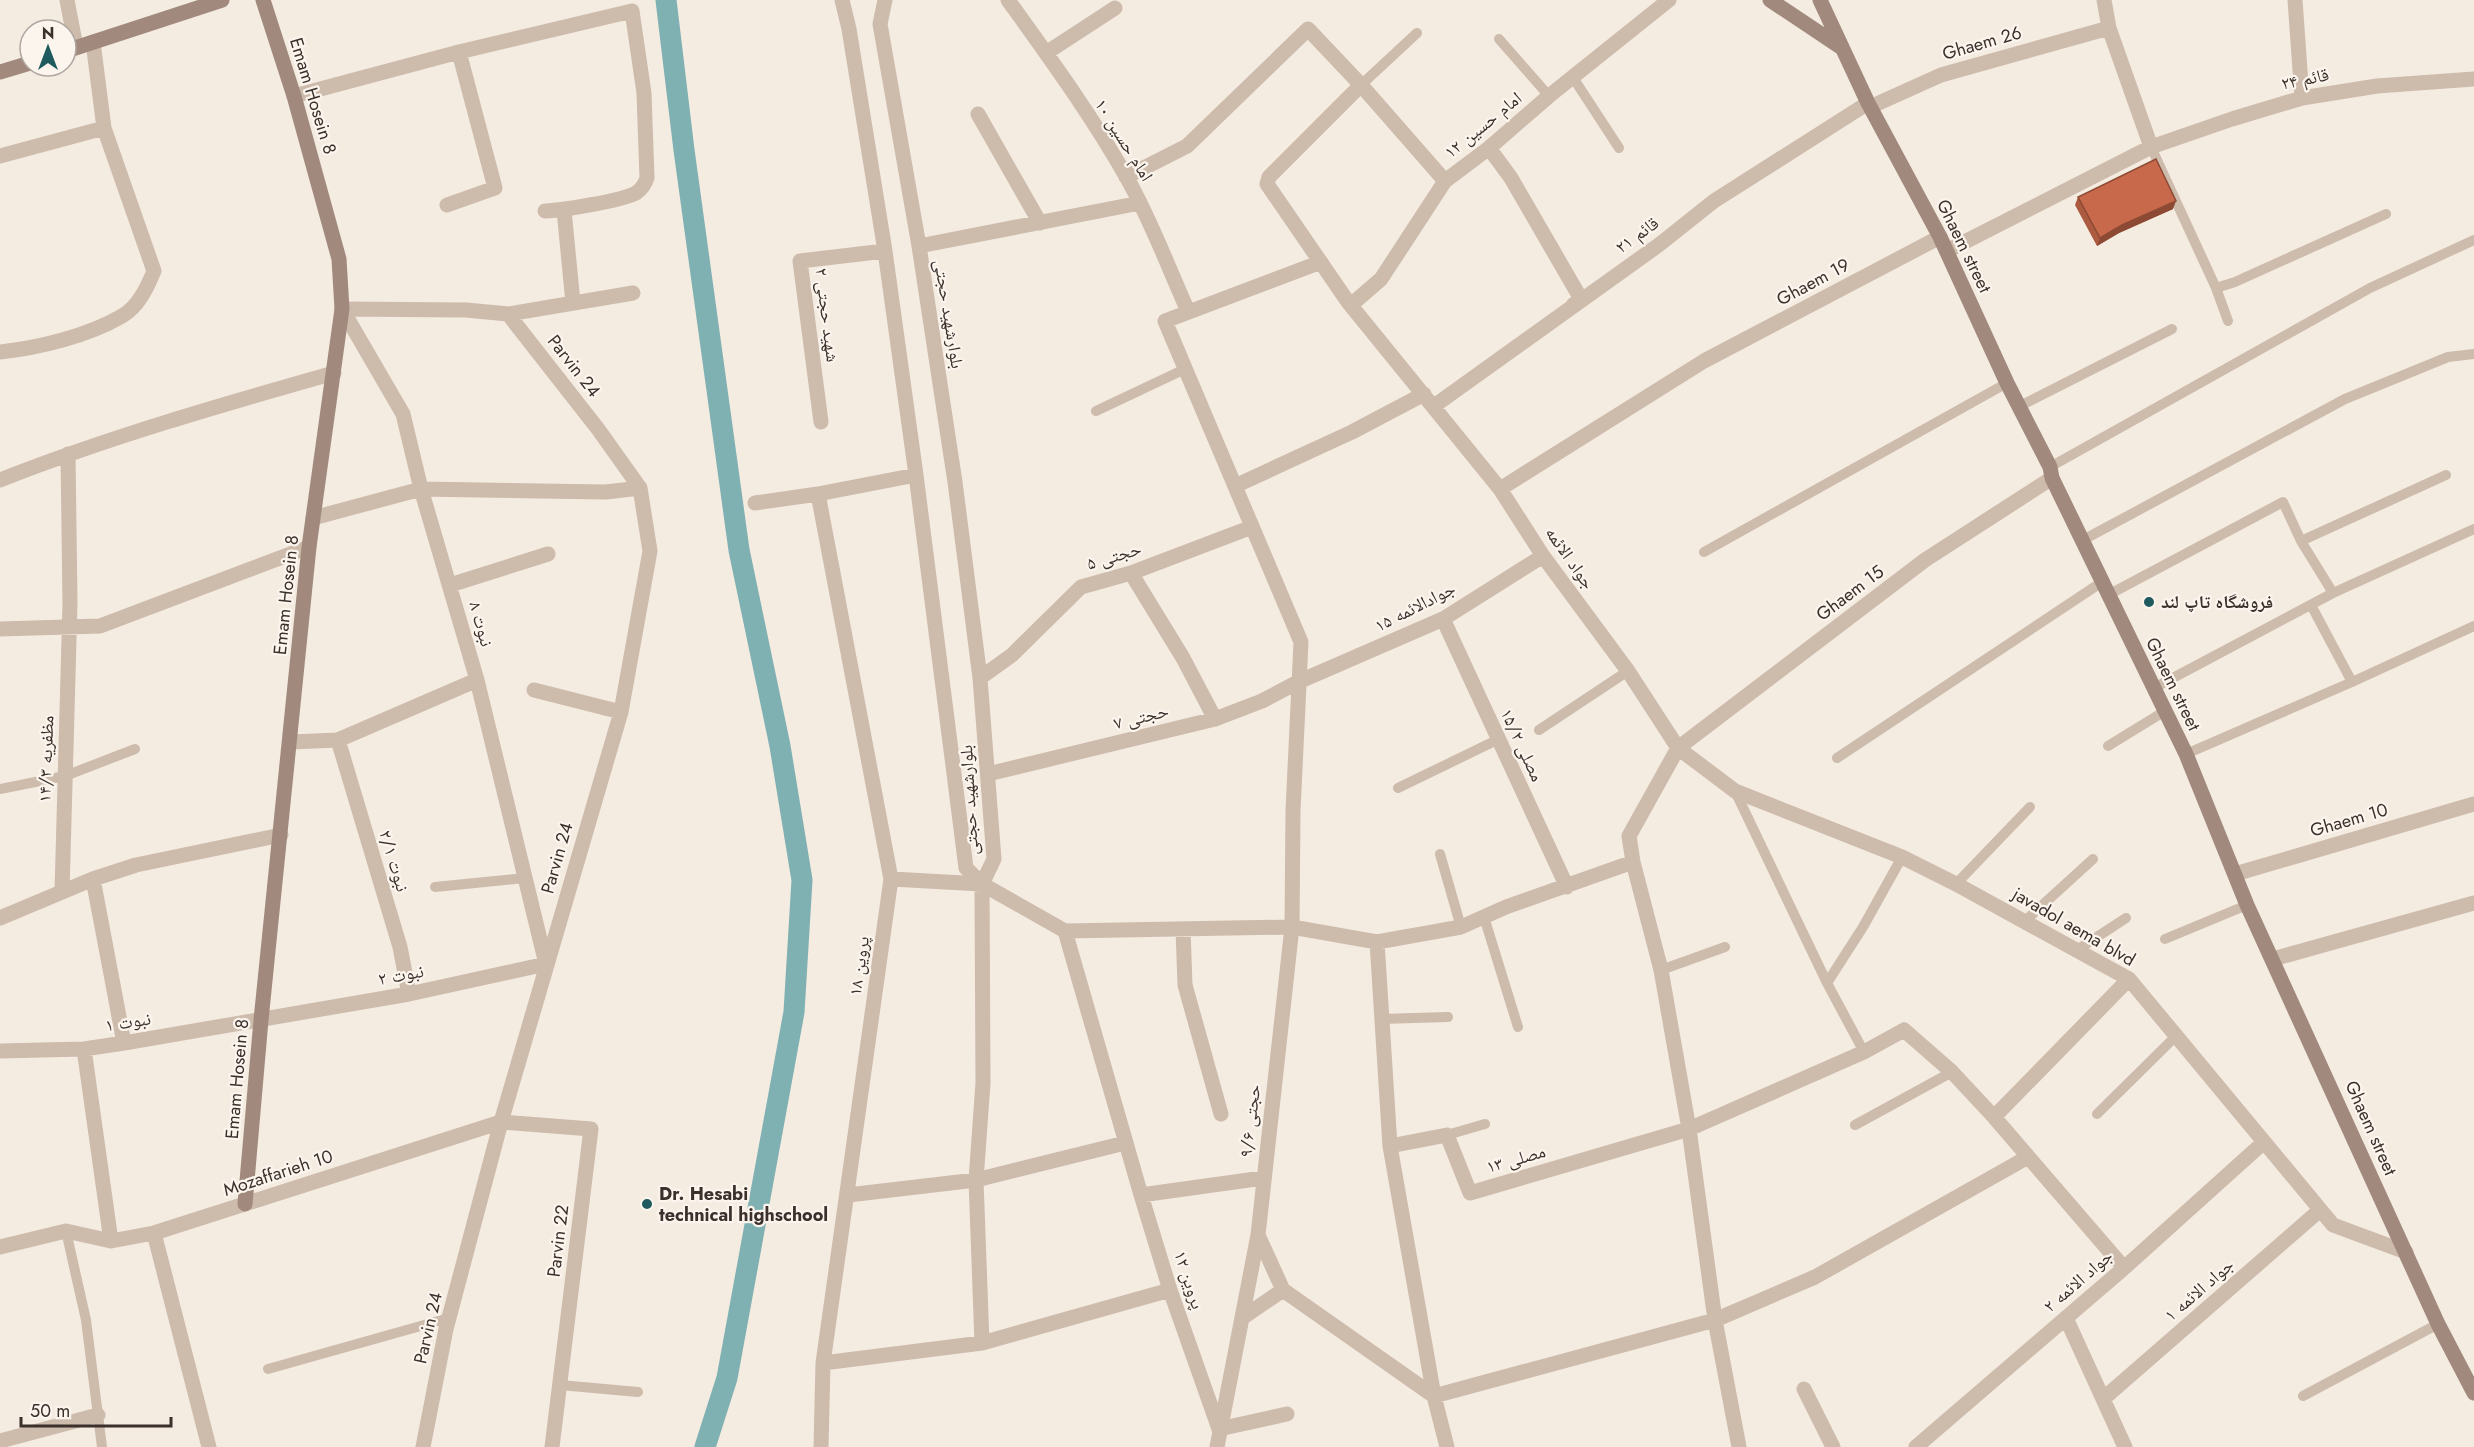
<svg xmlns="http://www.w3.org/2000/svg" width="2474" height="1447" font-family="Jost,'Noto Naskh Arabic',sans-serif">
<rect width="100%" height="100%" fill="#f4ebe1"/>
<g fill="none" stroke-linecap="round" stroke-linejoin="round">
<!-- canal -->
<path stroke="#7fb0b2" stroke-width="21" d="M666,0L684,150L739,550L780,746L802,880L794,1012L727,1378L705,1447"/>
<!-- lane -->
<path stroke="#cdbbac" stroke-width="10" d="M1499,39L1549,96
M1572,76L1619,148
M1361,85L1417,33
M2151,147L2216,288L2228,321
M2216,288L2235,282L2386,214
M2018,407L2172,329
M1096,411L1185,369
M2050,467L2370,288L2474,240
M2083,540L2345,399L2448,357L2474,354
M2301,541L2446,475
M1704,552L2007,383
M2108,595L2283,502L2301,541L2333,593
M2311,605L2352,682
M2154,688L2333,593L2474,529
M1539,730L1628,671
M2108,746L2165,711
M2186,754L2352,682L2474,626
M1837,758L2102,582
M1398,788L1499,739
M0,789L65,776L135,749
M1735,791L1827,983L1864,1052
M1440,854L1461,927
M1956,884L2030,807
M435,887L525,878
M1484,917L1518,1027
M2025,921L2093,859
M2165,939L2247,905
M2077,950L2126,918
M1661,970L1725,947
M1827,983L1863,927L1902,857
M1381,1019L1448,1017
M2097,1114L2176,1036
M1855,1125L1952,1072
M1447,1135L1485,1124
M66,1231L86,1320L102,1447
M268,1369L449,1318
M560,1385L638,1392
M2303,1396L2438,1324"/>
<!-- street -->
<path stroke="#cdbbac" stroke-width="15" d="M67,0L76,47
M842,0L849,29L885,251L916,475L966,868L982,884
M885,0L880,24L919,246L955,482L980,678L994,859L982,884L983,1083L976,1180L982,1343
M1008,0C1049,57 1092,116 1127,178C1151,220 1168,267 1188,311
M2104,0L2109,28L2151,147
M2295,0L2302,98
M1046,53L1115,8
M1361,85L1269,177L1267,184L1348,302L1500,489L1543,556L1628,671L1678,748L1735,791L1902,857L1956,884L2129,979L2333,1225L2406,1252
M294,96L459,52L632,11L644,93L647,178C645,184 642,189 636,193C621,201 563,210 545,211
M1870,107L1941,75L2109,28
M978,114L1040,223
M1489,148L1511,178L1581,299L1573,305
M0,156L104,128
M1126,177L1187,146L1308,29L1361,85L1445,181
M447,205L495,188L459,52
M564,210L573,303
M919,246L1140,203
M1947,251L2151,147L2232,119L2302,98L2377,86L2474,79
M1351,305L1381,279L1445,181L1489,148L1549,96L1669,0
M342,309L466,310L508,314L633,293
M0,352C38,348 88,336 122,316C138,307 147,288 154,271L104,128L93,42
M1434,406L1660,244L1714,201L1868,103
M821,422L800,261L885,251
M0,480C109,437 221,405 334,373
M1235,486L1352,432L1424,394
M1500,489L1704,361L1940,237
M818,494L891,879L823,1363L821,1447
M755,503L818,494L916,475
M313,518L421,489L606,492L640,488
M1131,573L1183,658L1215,719
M450,585L548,554
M1443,619L1567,887
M0,629L100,626L309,547
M980,678L1012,655L1081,587L1131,573L1252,527
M534,690L621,712
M338,740L400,947L409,994
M291,742L338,740L477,680
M988,774L1215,719L1262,701L1298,682L1443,619L1543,556
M2235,874L2474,804
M93,879L124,1043
M891,879L982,884L1065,931L1292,927L1377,942L1461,927L1506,907L1633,862
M62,892L70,603L68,454
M0,918L93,879L136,865L281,835
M1183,929L1185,985L1221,1114
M1065,931L1141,1195L1170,1290L1219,1429
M1377,942L1390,1146L1434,1396L1447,1447
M2273,959L2474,903
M84,1049L111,1241
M0,1051L84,1049L124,1043L409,994L546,964L477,680L421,489L403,414L342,309
M1994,1117L2129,979
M1390,1146L1447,1135L1470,1193L1689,1129L1864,1052L1904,1030L1952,1072L1994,1117L2124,1268
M848,1195L976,1180L1125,1143
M1141,1195L1263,1178
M154,1233L209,1447
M1258,1235L1283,1290
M0,1247L66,1231L111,1241L154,1233L501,1122L591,1129L552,1447
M1283,1290L1434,1396
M1242,1318L1283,1290
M2066,1318L2125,1447
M823,1363L982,1343L1170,1290
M1804,1389L1833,1447
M1434,1396L1715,1320L1815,1277L2028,1157
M2103,1399L2320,1210
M1219,1429L1287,1414
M0,1441L98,1415
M423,1447L446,1329L501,1122L621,712L650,551L640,488L598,429L508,314
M1217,1447L1258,1235L1292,927L1293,811L1301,642L1165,321L1321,262
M1739,1447L1715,1320L1689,1129L1661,970L1633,862L1629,836L1678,748L1925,560L2052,478
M1916,1447L2124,1268L2264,1142"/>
<!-- secondary -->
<path stroke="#a18a7d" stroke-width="15" d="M1770,0L1842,48
M1820,0L1868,103L1940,237L2007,383L2050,467L2052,478L2186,754L2247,905L2438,1324L2474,1393
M66,51L222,0
M0,72L30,63
M245,1204L261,1020L309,547L342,309L339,259L294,96L263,0"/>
</g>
<!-- wall -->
<path fill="#ac5a40" d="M2078,197L2173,209L2119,233L2097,246L2075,205Z"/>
<!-- shaded-wall -->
<path fill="#8c4a34" d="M2176,201L2173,209L2119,233L2097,246L2100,238L2122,225Z"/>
<!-- building -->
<path fill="#c8694b" stroke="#8c4a34" stroke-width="1.5" d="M2156,159L2176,201L2122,225L2100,238L2078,197Z"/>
<!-- markers -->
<g fill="#1f5a5e" stroke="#fbf5ee" stroke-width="2">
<circle cx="2149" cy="602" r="6"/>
<circle cx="647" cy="1204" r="6"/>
</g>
<g text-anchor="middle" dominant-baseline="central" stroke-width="4.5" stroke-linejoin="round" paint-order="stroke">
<!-- street labels -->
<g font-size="18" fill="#3b302b" stroke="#fbf5ee">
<text transform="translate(1982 43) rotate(-16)">Ghaem 26</text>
<text transform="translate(2305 79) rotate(-12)">قائم ۲۴</text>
<text transform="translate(313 96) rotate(73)">Emam Hosein 8</text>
<text transform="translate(1483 125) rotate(-39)">امام حسین ۱۲</text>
<text transform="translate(1124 140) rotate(58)">۱۰ امام حسین</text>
<text transform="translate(1637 235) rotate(-36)">قائم ۲۱</text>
<text transform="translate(1964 246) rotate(64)">Ghaem street</text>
<text transform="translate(1813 282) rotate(-28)">Ghaem 19</text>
<text transform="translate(949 314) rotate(81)">بلوارشهید حجتی</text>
<text transform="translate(827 315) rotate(83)">شهید حجتی ۲</text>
<text transform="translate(574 366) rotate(52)">Parvin 24</text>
<text transform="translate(1114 556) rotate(-17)">حجتی ۵</text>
<text transform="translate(1570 558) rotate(55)">جواد الائمه</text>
<text transform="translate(1850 593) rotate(-37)">Ghaem 15</text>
<text transform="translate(286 595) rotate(-84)">Emam Hosein 8</text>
<text transform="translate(1415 607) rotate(-27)">جوادالائمه ۱۵</text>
<text transform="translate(481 624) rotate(74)">نبوت ۸</text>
<text transform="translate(2173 684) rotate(64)">Ghaem street</text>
<text transform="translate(1141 717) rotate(-14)">حجتی ۷</text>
<text transform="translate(1522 745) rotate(65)">مصلی ۱۵/۲</text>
<text transform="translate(46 759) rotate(-88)">مظفریه ۱۴/۳</text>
<text transform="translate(969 800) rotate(-93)">بلوارشهید حجتی</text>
<text transform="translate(2349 820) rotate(-16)">Ghaem 10</text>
<text transform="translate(557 858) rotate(-74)">Parvin 24</text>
<text transform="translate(394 861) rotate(73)">نبوت ۲/۱</text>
<text transform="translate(2074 927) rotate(30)">javadol aema blvd</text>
<text transform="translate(859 966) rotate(-82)">پروین ۱۸</text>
<text transform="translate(401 975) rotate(-11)">نبوت ۲</text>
<text transform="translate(128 1022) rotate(-9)">نبوت ۱</text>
<text transform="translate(237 1079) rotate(-85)">Emam Hosein 8</text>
<text transform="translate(1250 1121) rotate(-83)">حجتی ۹/۶</text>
<text transform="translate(2371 1128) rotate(66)">Ghaem street</text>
<text transform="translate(1516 1159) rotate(-16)">مصلی ۱۳</text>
<text transform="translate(278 1173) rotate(-18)">Mozaffarieh 10</text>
<text transform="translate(558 1241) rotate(-83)">Parvin 22</text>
<text transform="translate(1189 1280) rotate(72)">پروین ۱۲</text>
<text transform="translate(2078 1281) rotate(-41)">جواد الائمه ۲</text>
<text transform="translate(2199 1290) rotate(-41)">جواد الائمه ۱</text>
<text transform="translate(428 1328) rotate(-77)">Parvin 24</text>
</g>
<!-- poi labels -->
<g font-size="18" font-weight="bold" fill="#3b302b" stroke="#fbf5ee" text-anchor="start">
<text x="2161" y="602">فروشگاه تاپ لند</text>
<text x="659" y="1194">Dr. Hesabi<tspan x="659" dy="21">technical highschool</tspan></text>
</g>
</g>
<!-- north arrow -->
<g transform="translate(48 48)"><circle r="28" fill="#fbf5ee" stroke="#aea6a0" stroke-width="1.5"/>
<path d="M0-4.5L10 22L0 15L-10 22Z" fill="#1f5a5e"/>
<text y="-9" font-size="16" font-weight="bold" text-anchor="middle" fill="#3b302b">N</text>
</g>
<!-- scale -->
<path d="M21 1417v9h150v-9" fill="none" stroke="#3b302b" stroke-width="3"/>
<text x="30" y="1417" font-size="18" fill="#3b302b" stroke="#fbf5ee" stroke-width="4.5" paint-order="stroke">50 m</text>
</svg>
